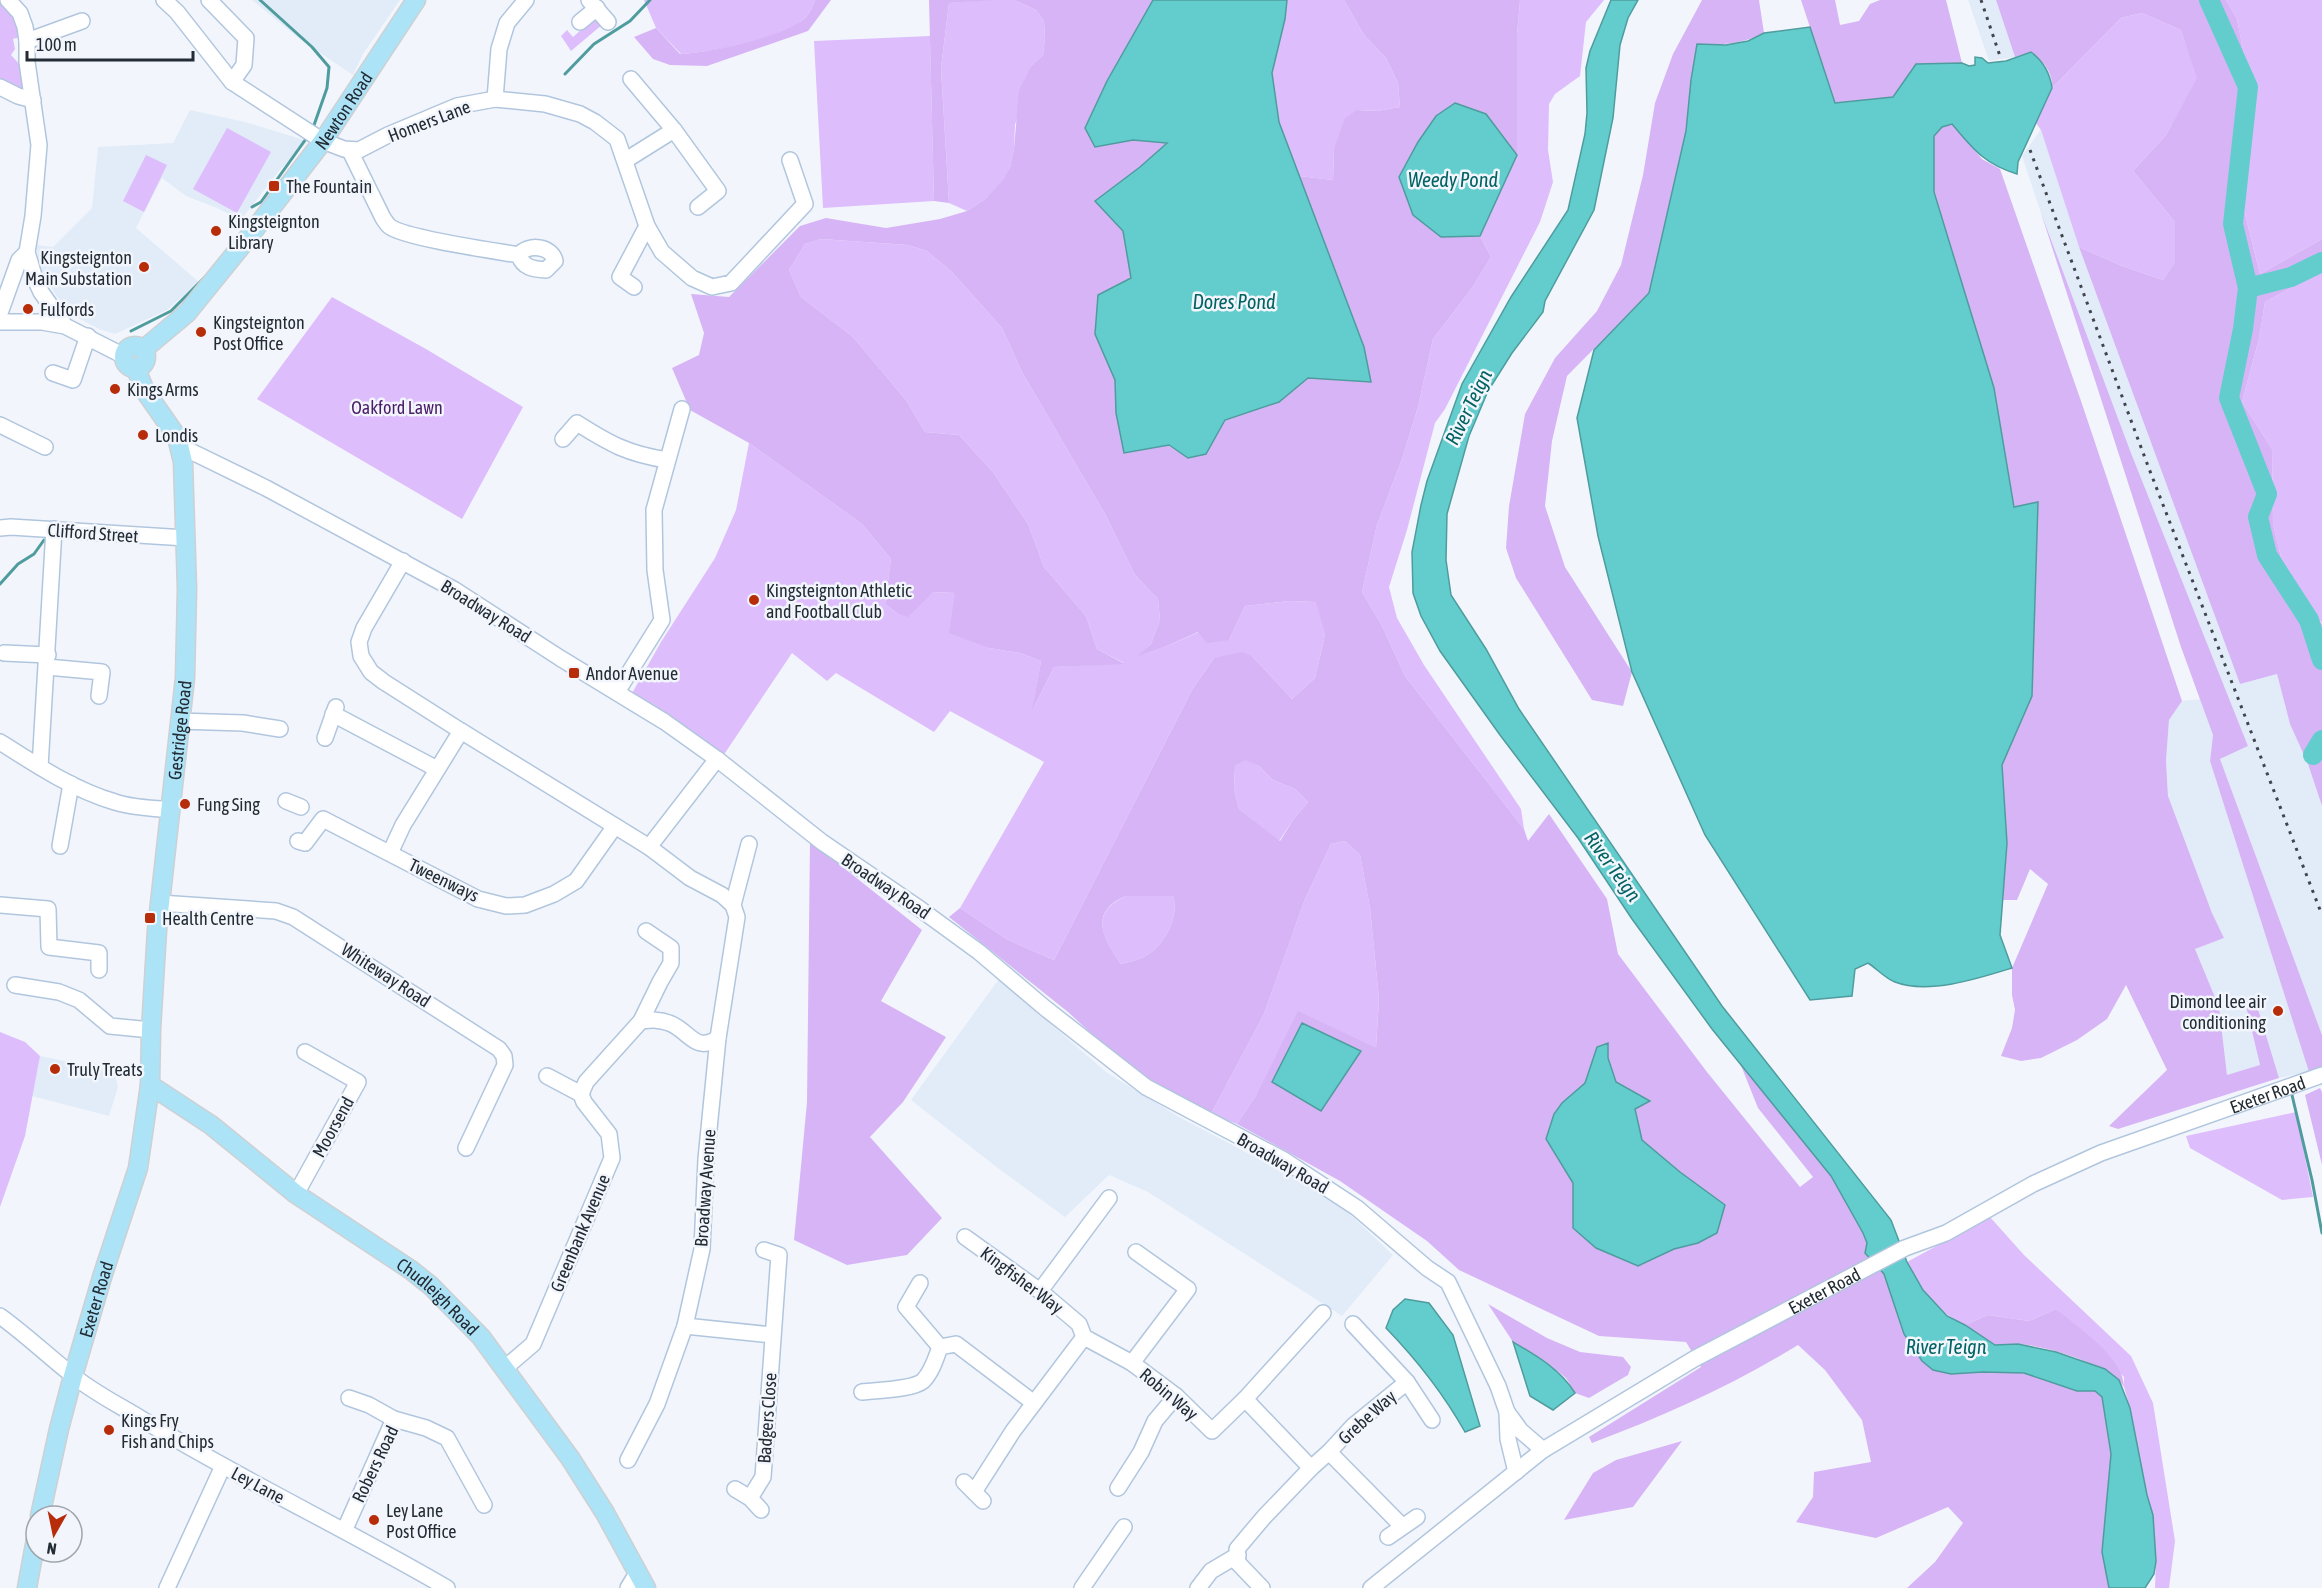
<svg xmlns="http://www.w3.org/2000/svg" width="2322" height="1588" font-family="'Asap Condensed',sans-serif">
<rect width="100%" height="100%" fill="#f2f6fc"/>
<!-- built -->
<path fill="#e1ecf8" d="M252,0H400L363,54L353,75L301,40Z
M1968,0H1996L2015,57L1989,61Z
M190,110L245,122L308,141L278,172L241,220L217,208L186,196L162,178L136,228L199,282L167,310L115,334L99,329L80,319L57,297L40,268L36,245L53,247L92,208L98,147L173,143Z
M2041,129L2079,247L2240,684L2277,674L2290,724L2308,764L2322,806V1035L2220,759L2248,746L2131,453L2041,213L2022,156Z
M2201,699L2213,735L2210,761L2309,1072L2279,1078L2255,999L2245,1002L2260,1066L2227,1075L2219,1007L2195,949L2224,938L2212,913L2168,796L2166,761L2169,720L2182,701Z
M999,979L1106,1072L1179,1117L1332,1197L1393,1255L1342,1316L1148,1192L1109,1175L1065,1217L999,1169L911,1100Z
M40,1056L114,1071L118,1087L109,1116L32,1096Z"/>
<!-- green -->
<path fill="#debdfc" d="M644,0H815C813,5 810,13 806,17C786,38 710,53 681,54L656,28Z
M986,0H1014L1036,10L1044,21L1045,39L1043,55L1032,65L1015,125L1014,149L1010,167L1005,179L985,199L967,211L949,203L941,68L949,3Z
M1287,0H1344L1364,35L1386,58L1398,83L1400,107L1377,111L1357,110L1334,149L1333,180L1299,176L1279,122L1272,73L1285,19Z
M1520,0H1604L1586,22L1580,76L1555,94L1549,104L1548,150L1553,182L1540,222L1445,409L1435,423L1407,530L1389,587L1397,618L1424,665L1521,809L1524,829L1405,676L1381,624L1362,592L1377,525L1402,459L1418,407L1433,339L1472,288L1491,257L1480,236L1517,155V35Z
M2226,0H2322V239L2260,274L2240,194L2250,85L2237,19Z
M0,1L15,19L20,37L13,39L15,49L11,55C23,67 23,71 24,89L21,90L0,82Z
M2142,13L2181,30L2198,78L2166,135L2133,171L2175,222V262L2163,280L2122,266L2079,247L2041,130L2036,123L2052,88L2121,18Z
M591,21H598L603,24L571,51L561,36L567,30L573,37Z
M930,36L934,201L823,208L814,41Z
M227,128L271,152L237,213L193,189Z
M146,155L167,165L144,212L123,201Z
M821,239L908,245L927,251L952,272L1002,328L1022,372L1105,514L1135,575L1158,599L1160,620L1151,644L1138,656L1167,646L1199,632L1229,640L1245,606L1289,601L1317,602L1325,635L1315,678L1292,699L1252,656L1214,658L1192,690L1054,960L1008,940L960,908L1044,762L950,711L934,732L836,673L827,681L792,653L723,756L631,695L661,642L715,558L736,510L749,443L862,524L891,559L885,604L897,613L933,592L955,593L989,648L1020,653L1041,661L1033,709L1054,667L1124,663L1097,649L1086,616L1044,567L1028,524L993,472L959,435L925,432L906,400L853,337L801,297L789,270L805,244Z
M2322,271V623L2314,615L2281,557L2273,524L2272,449L2242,402L2259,339L2265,302Z
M332,297L426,349L523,407L462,519L257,399Z
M1245,759L1259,766L1273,780L1295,789L1308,802L1293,820L1279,841L1239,809L1234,790L1235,766Z
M1345,841L1360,855L1370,908L1379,999L1376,1048L1257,1094L1237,1124L1211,1114L1264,1014L1305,899L1331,844Z
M1126,896H1173C1180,917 1164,947 1144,957C1137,960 1129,962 1121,964C1103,938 1088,913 1126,896Z
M0,1032L25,1042L40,1056L25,1136L0,1207Z
M2296,1112L2313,1197L2282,1200L2190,1148L2186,1136Z
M1990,1217L2024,1255L2131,1356L2153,1403L2175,1541L2169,1588H2155L2156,1561L2153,1515L2147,1495L2130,1408L2124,1387V1377L2056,1309L2029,1321L1988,1315L1965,1325C1934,1310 1923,1291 1907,1262Z"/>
<!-- forest -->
<path fill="#d7b4f6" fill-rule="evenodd" d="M815,0H831L808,31L707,66L670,65L653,59L634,37L656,28L680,54C709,53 786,37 806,17C810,13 813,5 815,0Z
M929,0H996L949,3L941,68L949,203L934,201Z
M1014,0H1153L1107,81L1085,128L1095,147L1133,140L1167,142L1140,167L1123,231L1131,278L1095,334L1115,380L1116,413L1188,458L1206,454L1225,420L1279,402L1308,378L1371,382L1364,347L1299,176L1333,180L1334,149L1345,118L1357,110L1377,111L1400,107L1398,83L1386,58L1364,35L1344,0H1520L1517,35V155L1486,114L1436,116L1418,142L1399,177L1441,237L1480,236L1491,257L1472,288L1433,339L1418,407L1402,459L1377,525L1362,592L1381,624L1405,676L1524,829L1528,841L1549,814L1607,899L1618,954L1707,1072L1800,1187L1813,1177L1758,1108L1740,1063L1831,1176L1863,1233L1867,1243L1865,1253L1884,1274L1904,1334L1922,1361L1970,1372H2013L2034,1375L2077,1391H2095L2102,1397L2111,1454L2102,1552L2109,1588H1907L1935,1562L1963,1523L1948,1507L1876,1538L1796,1522L1813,1497L1814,1472L1871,1462L1862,1420L1825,1370L1798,1345C1733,1385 1664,1416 1592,1443L1589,1437L1701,1367L1686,1342L1599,1336L1459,1270L1427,1241L1340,1181L1237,1124L1257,1094L1298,1011L1376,1048L1379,999L1370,908L1360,855L1345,841L1331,844L1305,899L1264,1014L1211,1114L1131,1070L1068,1012L949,917L960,908L1008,940L1054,960L1192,690L1214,658L1242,652L1252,656L1292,699L1315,678L1325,635L1316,602L1289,601L1245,606L1229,640L1207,643L1198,632L1167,646L1136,657L1151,644L1160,620L1158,599L1135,575L1105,514L1022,372L1002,328L952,272L927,251L908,245L821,239L805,244L789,270L801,297L853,337L906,400L925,432L959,435L993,472L1028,524L1044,567L1086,616L1097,649L1125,664L1054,667L1032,711L1041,661L1020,653L989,648L949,633L955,593L933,592L908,617L897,613L885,604L891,559L862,524L749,443L690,410L672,368L699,355L704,333L691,294L729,297L800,226L826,218L886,228L940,219L967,211L985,199L1004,179L1010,167L1014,149L1019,90L1032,65L1043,55L1045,39L1044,21L1036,10ZM1245,760L1259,766L1273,780L1295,789L1308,802L1293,820L1280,841L1239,809L1234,790L1235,766ZM1126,896H1173C1180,917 1164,947 1144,957C1137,960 1129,962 1121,964C1103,938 1088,912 1126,896ZM1607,1043L1608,1058L1616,1082L1650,1101L1635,1109L1642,1140L1680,1172L1725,1206L1698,1243L1674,1249L1638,1266L1573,1228V1183L1546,1139L1554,1114L1562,1103L1585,1083L1597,1047Z
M1702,0H1759L1764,33C1742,44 1722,45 1697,45L1691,80L1686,131L1649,293L1567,376L1552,441L1545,506L1565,567L1632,672L1623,706L1592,700L1516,578L1506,548L1509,506L1525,414L1555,358L1597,311L1621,265L1643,175L1655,103L1673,54Z
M1801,0H1835L1840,25L1859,21L1870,4L1880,0H1946L1962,63L1916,64L1893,97L1835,103Z
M1996,0H2226L2237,19L2250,85L2240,194L2260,274L2322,239V271L2265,302L2259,339L2242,402L2272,449L2273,524L2281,557L2314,615L2322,624V806L2308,764L2290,724L2277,674L2240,684L2079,247L2122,266L2163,280L2175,262V222L2133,171L2166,135L2197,78L2181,30L2142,13L2121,18L2052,88C2053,72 2043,61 2031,52L2015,57Z
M1952,123L1982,159L2000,169L2081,401L2182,701L2169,720L2166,761L2168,796L2212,913L2224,938L2195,949L2219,1007L2227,1075L2260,1065L2245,1002L2255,999L2279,1078L2118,1129L2109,1126L2167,1070L2126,985L2107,1019L2077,1040L2041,1058L2021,1061L2001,1056L2012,1028L2015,1010L2012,995V968L2048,884L2030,869L2017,900H2003L2007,843L2002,765L2032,696L2038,502L2014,507L1994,388L1934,192V135L1942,127Z
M2041,213L2131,453L2248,746L2220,759L2322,1035V1067L2309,1072L2210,761L2213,735L2181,647Z
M810,841L922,930L881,1001L946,1037L903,1102L870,1137L942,1218L907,1255L847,1265L794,1240L807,1102Z
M2320,1088L2322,1092V1165L2305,1095Z
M1488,1304L1547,1338L1580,1352L1623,1357L1631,1367L1628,1375L1589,1398L1575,1393L1566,1378L1545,1361L1513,1342Z
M2056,1309C2077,1327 2124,1357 2124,1387C2109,1364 2046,1346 2019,1344C2012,1343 2003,1348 1996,1345C1985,1342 1974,1331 1965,1325L1988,1315L2029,1321Z
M1682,1441L1633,1507L1564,1520L1593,1473L1616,1460Z"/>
<!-- water -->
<path fill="#62cdcc" stroke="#4f9c9e" stroke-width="1.5" d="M1153,0H1287L1285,19L1272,73L1279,122L1364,347L1371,382L1308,378L1279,402L1225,420L1206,454L1188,458L1169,445L1124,453L1116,413L1115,380L1095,334L1098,295L1131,278L1123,231L1095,201L1140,167L1167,143L1133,140L1095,147L1085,128L1107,81Z
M1611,0H1638L1628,18L1620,45L1613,118L1594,210L1545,301L1543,312L1512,353L1488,391L1469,436L1447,514L1446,560L1451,595L1486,649L1519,709L1722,1006L1891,1220L1907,1262L1923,1290L1947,1316L1965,1325L1995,1345L2018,1344L2056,1352L2105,1369L2119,1380L2130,1408L2147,1495L2153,1515L2156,1561L2154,1574L2145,1588H2109L2102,1552L2111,1454L2102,1397L2095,1391H2077L2024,1373L1983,1372L1951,1374L1933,1370L1922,1361L1904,1334L1884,1274L1865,1253L1867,1243L1863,1233L1831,1176L1712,1029L1632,919L1578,838L1500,735L1440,651L1421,616L1413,593L1412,552L1421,505L1427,481L1462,384L1511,297L1568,210L1585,134L1587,113L1586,68L1590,51Z
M1810,27L1835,103L1893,97L1916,64L1962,63L1969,66L1975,65V57L1982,58L1988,63L2006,61L2031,52C2043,61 2050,73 2052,88L2018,162L2017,174C1984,164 1973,149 1952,124L1942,127L1934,136V192L1994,388L2014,507L2038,502L2032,696L2002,765L2007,843L2000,935L2012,968C1980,978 1928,995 1895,982C1886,979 1876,968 1868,963L1855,969L1852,996L1810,1000L1705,835L1632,672L1598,536L1577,418L1594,350L1649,293L1686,131L1691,80L1697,44L1726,45L1748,41L1764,33Z
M1455,103L1486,114L1517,155L1480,236L1441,237L1413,215L1399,177L1418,142L1436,116Z
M1302,1023L1361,1051L1321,1111L1272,1082Z
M1608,1043V1058L1616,1082L1650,1101L1635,1109L1642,1140L1680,1172L1725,1205L1717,1233L1698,1243L1674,1249L1638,1266L1596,1248L1573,1228V1183L1546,1139L1554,1114L1562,1103L1585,1083L1597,1047Z
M1405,1299L1429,1303L1453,1335L1480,1426L1465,1432C1443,1393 1417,1360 1386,1328L1393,1310Z
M1513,1342C1537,1356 1560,1369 1575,1393L1553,1410L1530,1396Z"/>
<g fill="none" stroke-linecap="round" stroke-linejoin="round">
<!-- stream -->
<path stroke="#4f9c9e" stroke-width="3" d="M260,0L312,47L329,67L327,88L313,128
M565,74L594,44L630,21L650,0
M252,207L261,202L308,136
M131,331L171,311L206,276
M0,584L18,564L34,554L44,540
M2292,1095L2312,1180L2322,1233"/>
<!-- river -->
<path stroke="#62cdcc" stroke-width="20" d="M2209,0L2248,87L2233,224L2248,288L2243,329L2229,398L2267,494L2258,517L2267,555L2309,620L2322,660
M2248,288L2291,277L2322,262
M2313,755L2322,740"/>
<!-- minor casing -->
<g stroke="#b1c6de" stroke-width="18">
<g id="minor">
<path d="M8,0L20,13L25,27L27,41V62L39,145L33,216L27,252L35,279L41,292L65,326"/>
<path d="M164,0L177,12L232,82L323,141L344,149L359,150L388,135L457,106L495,99L545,104L580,114L595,122L617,139L647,226L662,252L692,278L712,287L731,283L805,204L790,160"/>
<path d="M209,0L246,38L244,65L232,82"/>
<path d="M589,0L608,22"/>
<path d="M580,22L597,8"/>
<path d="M27,41L82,21"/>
<path d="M631,79L674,130L718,191L698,207"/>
<path d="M0,87L18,96L33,100"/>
<path d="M495,99L499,49L507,23L526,0"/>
<path d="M350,151L383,218C385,221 387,224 389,226C403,238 496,251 519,255C528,243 552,246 555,261L546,270C533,269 523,268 519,255"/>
<path d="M626,160L674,130"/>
<path d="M634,287L620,277L647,226"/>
<path d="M0,313L19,260L27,252"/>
<path d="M0,322H42L65,326L124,356"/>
<path d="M53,373L73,380L88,336"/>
<path d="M0,425L45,447"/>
<path d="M563,439L577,423C610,444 628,454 667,460"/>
<path d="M180,446L266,488L455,590L560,658L665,722L717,759L822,842L920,909L979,952L1045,1008L1146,1087L1284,1160L1357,1208L1427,1268L1448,1282L1498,1386L1507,1412L1508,1439L1516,1472"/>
<path d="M0,528L11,527L186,538"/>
<path d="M4,653L48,655"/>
<path d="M47,667L102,672L99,696"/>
<path d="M617,692L662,620L655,570L654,510L682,409"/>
<path d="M333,714L437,769"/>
<path d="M179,721L243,723L280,729"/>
<path d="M461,731L649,847L717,759"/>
<path d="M325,738L336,707"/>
<path d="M0,742C36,765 74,790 115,802C133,808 152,808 171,810"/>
<path d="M40,767L54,529"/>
<path d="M286,801L301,807"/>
<path d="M298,841L305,843L323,819L478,899L506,906L525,905L554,894L576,881L615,826"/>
<path d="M60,846L71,784"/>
<path d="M649,847L690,878L722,895L733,905"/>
<path d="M390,853L403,825L461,731L384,682L371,672L361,656L359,642L364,628L403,561"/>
<path d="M160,903L276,911L293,917L499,1049L504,1056L505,1065L466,1148"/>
<path d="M0,905L48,909L49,947L99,953V970"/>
<path d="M15,985L59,992L79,1000L110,1026L151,1030"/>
<path d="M641,1021C651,1020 659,1019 669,1023C689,1030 695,1054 718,1038"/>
<path d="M581,1094L586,1082L641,1021L660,982L671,963V948L646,931"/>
<path d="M296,1194L358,1082L305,1052"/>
<path d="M965,1237L1040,1291L1079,1324L1084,1337L1132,1363L1176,1396L1212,1431L1245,1399L1311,1468"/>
<path d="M920,1283L906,1307L940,1347"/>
<path d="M1040,1291L1109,1198"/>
<path d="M0,1316C25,1334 47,1355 71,1374C91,1391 117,1404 140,1418C240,1479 346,1529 447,1588"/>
<path d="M1353,1324L1407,1382L1432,1420"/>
<path d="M685,1326L772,1335"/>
<path d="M1132,1363L1188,1289L1136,1252"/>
<path d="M505,1368L533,1344L612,1158L609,1134L584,1102L581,1094L547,1076"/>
<path d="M862,1392C876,1390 912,1390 923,1381C932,1372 936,1358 940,1347L956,1344L1034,1403"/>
<path d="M349,1398L369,1405L394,1419"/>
<path d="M1245,1399L1323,1313"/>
<path d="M1507,1412L1521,1431L1543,1450"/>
<path d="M1329,1452L1402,1526"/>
<path d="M628,1460L657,1404L685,1326L702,1249L706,1159L718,1038L737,917L733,905L749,844"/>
<path d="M964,1482L983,1501"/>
<path d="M1118,1488L1141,1452L1155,1421L1176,1396"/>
<path d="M735,1489L750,1498L761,1510"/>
<path d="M974,1492L1013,1431L1084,1337"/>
<path d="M750,1498L763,1477L779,1255L764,1250"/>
<path d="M345,1529L394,1419L426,1428L447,1438L484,1505"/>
<path d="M1388,1537L1417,1517"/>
<path d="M167,1588L223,1466"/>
<path d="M628,1588L637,1573"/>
<path d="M1082,1588L1124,1527"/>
<path d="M1198,1588L1211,1571L1238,1555"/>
<path d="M1262,1588L1238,1563L1237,1549L1264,1517L1311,1468L1329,1452L1353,1426L1407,1382"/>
<path id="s1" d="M1371,1588L1543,1450L1694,1359L1905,1248L1946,1233L2033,1184L2101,1153L2322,1075"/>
</g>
</g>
<!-- major casing -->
<g stroke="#cfd0d2" stroke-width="21">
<g id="major">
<circle cx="135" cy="357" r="11"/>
<path id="s2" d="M144,349L187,313L251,234L323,141L416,0"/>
<path id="s3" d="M150,1085L211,1125L296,1194L411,1270L431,1286L481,1337L570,1458L605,1513L646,1588"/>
<path id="s4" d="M40,1516L59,1429L73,1376L103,1274L138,1168L150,1085L151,1030L157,930L185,678L187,589L183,462L177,437L145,391L136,369"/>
<path d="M27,1588L36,1539"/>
</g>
</g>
<!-- minor -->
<use href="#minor" stroke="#fff" stroke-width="15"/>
<!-- major -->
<use href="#major" stroke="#ace3f7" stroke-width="18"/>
<!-- rail -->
<path stroke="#3e454e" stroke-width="3" stroke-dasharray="3 6" stroke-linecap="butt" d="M1981,0L2001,59
M2030,150L2148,466L2322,915"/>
</g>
<!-- markers -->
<g fill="#b72c09" stroke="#f2f6fc" stroke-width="2">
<rect x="268" y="180" width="12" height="12" rx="3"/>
<circle cx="216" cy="231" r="6"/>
<circle cx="144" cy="267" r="6"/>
<circle cx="28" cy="309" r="6"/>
<circle cx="201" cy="332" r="6"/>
<circle cx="115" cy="389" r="6"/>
<circle cx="143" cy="435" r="6"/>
<circle cx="754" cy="600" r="6"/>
<rect x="568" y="667" width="12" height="12" rx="3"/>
<circle cx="185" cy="804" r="6"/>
<rect x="144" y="912" width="12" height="12" rx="3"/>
<circle cx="2278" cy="1011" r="6"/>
<circle cx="55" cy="1069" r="6"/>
<circle cx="109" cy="1430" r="6"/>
<circle cx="374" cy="1520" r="6"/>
</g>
<g text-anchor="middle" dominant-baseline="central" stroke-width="5" stroke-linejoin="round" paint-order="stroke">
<!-- street labels -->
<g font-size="18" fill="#232b34" stroke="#f2f6fc">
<text stroke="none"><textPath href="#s2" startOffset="312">Newton Road</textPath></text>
<text transform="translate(429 121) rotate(-21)">Homers Lane</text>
<text transform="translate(93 533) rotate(4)">Clifford Street</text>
<text transform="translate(486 611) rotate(32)">Broadway Road</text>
<text stroke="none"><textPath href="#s4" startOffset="802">Gestridge Road</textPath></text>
<text transform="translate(444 880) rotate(26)">Tweenways</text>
<text transform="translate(886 886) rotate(34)">Broadway Road</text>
<text transform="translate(386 975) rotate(33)">Whiteway Road</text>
<text stroke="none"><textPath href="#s1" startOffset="1030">Exeter Road</textPath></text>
<text transform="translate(333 1127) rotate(-61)">Moorsend</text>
<text transform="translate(1283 1163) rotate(30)">Broadway Road</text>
<text transform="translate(705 1188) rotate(-86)">Broadway Avenue</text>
<text transform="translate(580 1233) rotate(-67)">Greenbank Avenue</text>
<text transform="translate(1022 1280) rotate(37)">Kingfisher Way</text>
<text stroke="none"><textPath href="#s1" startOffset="544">Exeter Road</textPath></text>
<text stroke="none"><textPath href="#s3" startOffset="358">Chudleigh Road</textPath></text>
<text stroke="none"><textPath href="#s4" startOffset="224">Exeter Road</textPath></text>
<text transform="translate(1169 1394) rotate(40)">Robin Way</text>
<text transform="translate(1367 1417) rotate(-42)">Grebe Way</text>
<text transform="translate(767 1418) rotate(-86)">Badgers Close</text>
<text transform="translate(375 1464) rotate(-64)">Robers Road</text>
<text transform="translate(258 1485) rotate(28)">Ley Lane</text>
</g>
<!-- poi labels -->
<g font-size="18" fill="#232b34" stroke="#f2f6fc" text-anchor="start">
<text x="286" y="186">The Fountain</text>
<text x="228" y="221">Kingsteignton<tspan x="228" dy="21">Library</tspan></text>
<text x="132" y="257" text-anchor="end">Kingsteignton<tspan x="132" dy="21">Main Substation</tspan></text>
<text x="40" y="309">Fulfords</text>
<text x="213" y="322">Kingsteignton<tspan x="213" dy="21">Post Office</tspan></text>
<text x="127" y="389">Kings Arms</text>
<text x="155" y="435">Londis</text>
<text x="766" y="590">Kingsteignton Athletic<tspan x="766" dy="21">and Football Club</tspan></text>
<text x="586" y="673">Andor Avenue</text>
<text x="197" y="804">Fung Sing</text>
<text x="162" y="918">Health Centre</text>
<text x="2266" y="1001" text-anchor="end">Dimond lee air<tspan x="2266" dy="21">conditioning</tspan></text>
<text x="67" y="1069">Truly Treats</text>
<text x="121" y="1420">Kings Fry<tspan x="121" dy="21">Fish and Chips</tspan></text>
<text x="386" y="1510">Ley Lane<tspan x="386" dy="21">Post Office</tspan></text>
</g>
<!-- park labels -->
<g font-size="18" fill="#491c68" stroke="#f2f6fc">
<text x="397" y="407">Oakford Lawn</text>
</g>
<!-- water labels -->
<g font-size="20" font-style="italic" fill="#006262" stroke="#f2f6fc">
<text x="1453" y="179">Weedy Pond</text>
<text x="1234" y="301">Dores Pond</text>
<text transform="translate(1468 407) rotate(-64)">River Teign</text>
<text transform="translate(1613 866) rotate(54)">River Teign</text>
<text x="1946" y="1346">River Teign</text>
</g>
</g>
<!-- north arrow -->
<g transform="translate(54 1534) rotate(189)"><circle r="28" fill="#f2f6fc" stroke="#9fa5ac" stroke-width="1.5"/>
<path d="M0-4.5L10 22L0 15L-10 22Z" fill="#b72c09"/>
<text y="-9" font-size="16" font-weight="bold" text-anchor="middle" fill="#232b34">N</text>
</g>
<!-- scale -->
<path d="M27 51v9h166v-9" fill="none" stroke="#232b34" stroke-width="3"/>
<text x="36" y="51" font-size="18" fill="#232b34" stroke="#f2f6fc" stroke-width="4.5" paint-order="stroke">100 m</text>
</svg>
